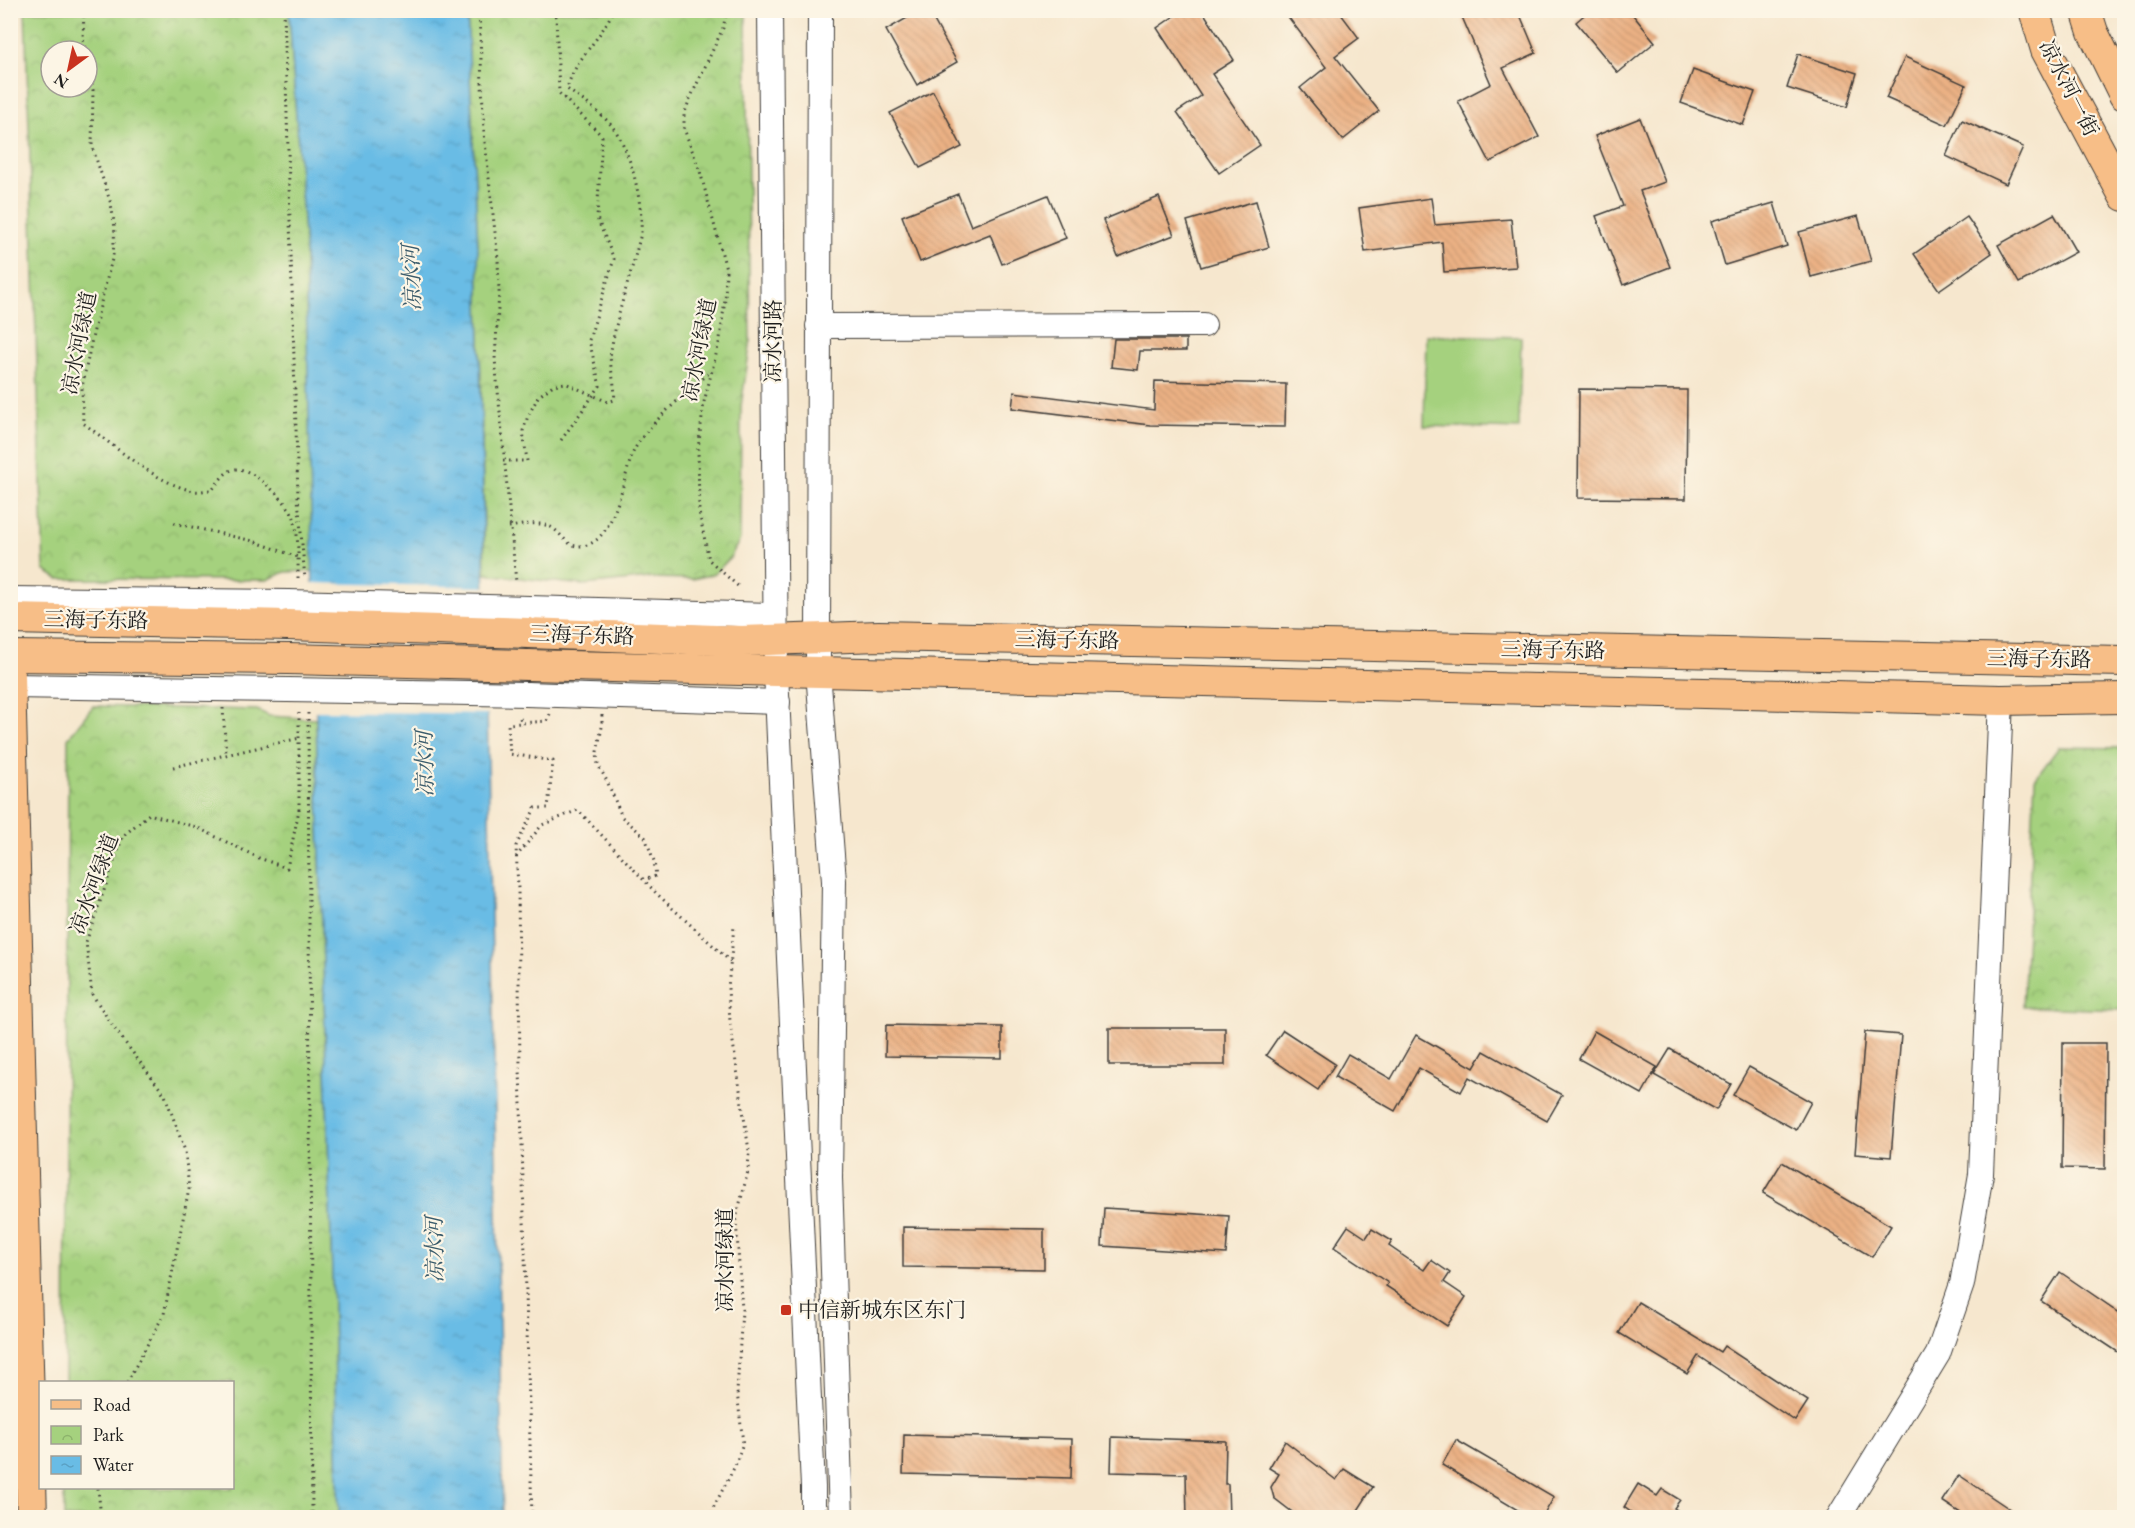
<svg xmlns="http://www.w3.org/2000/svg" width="2135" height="1528" font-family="'EB Garamond','Noto Serif SC',serif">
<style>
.grass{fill:#a5d17e;stroke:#60764d;stroke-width:1.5}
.park{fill:url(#park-crowns);stroke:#60764d;stroke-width:1.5;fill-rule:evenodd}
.water{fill:url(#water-ripples);stroke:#426c80;stroke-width:1.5}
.pier{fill:#f6e7ce}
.building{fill:url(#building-back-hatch)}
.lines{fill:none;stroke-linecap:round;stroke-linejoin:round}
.minor-casing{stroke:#3d3a37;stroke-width:26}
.major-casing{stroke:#3d3a37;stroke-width:32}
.path{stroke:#3d3a37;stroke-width:3;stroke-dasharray:1.5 4.5;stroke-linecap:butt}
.minor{stroke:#fff;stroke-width:24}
.major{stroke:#f7be87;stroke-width:30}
.minor-bridge-casing{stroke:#3d3a37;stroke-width:26;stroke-linecap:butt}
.major-bridge-casing{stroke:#3d3a37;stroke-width:32;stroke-linecap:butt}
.path-bridge{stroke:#3d3a37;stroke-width:3;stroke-dasharray:1.5 4.5;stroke-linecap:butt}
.minor-bridge{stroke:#fff;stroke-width:24}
.major-bridge{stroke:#f7be87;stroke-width:30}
.poi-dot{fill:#c8321e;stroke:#fcf5e5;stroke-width:2}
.labels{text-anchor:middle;stroke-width:4.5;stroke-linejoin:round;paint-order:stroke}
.street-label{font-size:21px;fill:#1c1c1c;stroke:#fcf5e5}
.poi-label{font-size:21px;fill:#1c1c1c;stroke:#fcf5e5;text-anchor:start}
.water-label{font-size:22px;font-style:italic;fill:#3b5c6c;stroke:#fcf5e5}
</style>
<defs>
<pattern id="park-crowns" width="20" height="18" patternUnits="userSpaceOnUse" patternTransform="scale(1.5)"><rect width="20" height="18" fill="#a5d17e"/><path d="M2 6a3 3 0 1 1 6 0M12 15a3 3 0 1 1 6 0" fill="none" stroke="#8db36c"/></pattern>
<pattern id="water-ripples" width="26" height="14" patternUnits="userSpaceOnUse" patternTransform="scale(1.5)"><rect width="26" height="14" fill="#69bce5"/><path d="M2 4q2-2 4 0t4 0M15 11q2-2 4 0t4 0" fill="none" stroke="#5aa1c4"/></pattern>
<pattern id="building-back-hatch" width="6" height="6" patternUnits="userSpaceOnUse" patternTransform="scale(1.5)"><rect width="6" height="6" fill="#ebb184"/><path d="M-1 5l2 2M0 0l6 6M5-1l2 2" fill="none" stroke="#c99871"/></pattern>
</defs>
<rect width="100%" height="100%" fill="#fcf5e5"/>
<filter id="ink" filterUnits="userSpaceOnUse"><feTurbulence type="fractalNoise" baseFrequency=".0167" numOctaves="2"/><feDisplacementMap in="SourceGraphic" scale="12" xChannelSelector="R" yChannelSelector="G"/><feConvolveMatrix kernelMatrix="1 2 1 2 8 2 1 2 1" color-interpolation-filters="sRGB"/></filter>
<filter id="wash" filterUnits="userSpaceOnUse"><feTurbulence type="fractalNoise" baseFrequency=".008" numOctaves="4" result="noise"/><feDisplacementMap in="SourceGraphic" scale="24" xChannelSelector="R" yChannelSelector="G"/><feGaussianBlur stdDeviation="1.35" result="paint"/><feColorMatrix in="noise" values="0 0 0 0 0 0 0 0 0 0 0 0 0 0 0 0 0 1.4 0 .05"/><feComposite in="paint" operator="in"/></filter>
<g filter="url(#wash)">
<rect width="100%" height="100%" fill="#f6e7ce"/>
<!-- grass -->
<polygon class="grass" points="1426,335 1521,337 1519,429 1424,426"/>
<!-- park -->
<g class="park">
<path d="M25,11H289L305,250L314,571L285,572L267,580L58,579L44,570ZM51,51H87V87H51Z"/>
<polygon points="467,11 746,11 750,346 741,406 740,539 730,558 714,574 693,579 650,578 583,585 485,574 478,248"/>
<polygon points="93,706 257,710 269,716 316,719 339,1517 64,1518 64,1488 232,1488 232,1382 65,1382 68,738"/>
<polygon points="2059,747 2124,748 2124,1010 2023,1007 2035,779"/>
</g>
<!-- water -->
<polygon class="water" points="289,11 467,11 478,248 503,1517 339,1517 316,719 305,250"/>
<!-- pier -->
<polygon class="pier" points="311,583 488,587 490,714 313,711"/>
<g id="blocks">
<!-- building -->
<g class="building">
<polygon points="921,10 928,10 957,62 917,85 886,30"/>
<polygon points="1183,10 1202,10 1234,60 1212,74 1260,145 1219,173 1177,112 1201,96 1157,28"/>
<polygon points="1283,10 1338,10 1359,38 1335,56 1379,111 1343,140 1300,88 1326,67"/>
<polygon points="1459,10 1518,10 1536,53 1503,68 1539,137 1490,162 1458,101 1491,84"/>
<polygon points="1590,10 1629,10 1655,42 1618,73 1576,22"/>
<polygon points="1798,54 1857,73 1847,107 1787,88"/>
<polygon points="1905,57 1966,85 1947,125 1886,98"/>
<polygon points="1693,70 1755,92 1743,125 1681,103"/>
<polygon points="933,91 962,147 920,168 890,113"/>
<polygon points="1640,118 1665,182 1640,191 1670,267 1623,285 1596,216 1623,206 1595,136"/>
<polygon points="1962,120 2023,147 2006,184 1946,156"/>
<polygon points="958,194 971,226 1048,195 1066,238 1002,264 990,234 920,262 902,216"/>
<polygon points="1159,197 1174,235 1118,257 1103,220"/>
<polygon points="1431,198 1435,225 1511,219 1516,267 1444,272 1442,242 1365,252 1359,208"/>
<polygon points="1256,201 1269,247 1201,267 1187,221"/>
<polygon points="1774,203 1787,246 1725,265 1712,221"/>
<polygon points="2054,214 2076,252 2019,283 1998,245"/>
<polygon points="1858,216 1871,261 1811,277 1799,232"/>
<polygon points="1967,217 1992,253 1939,290 1914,254"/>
<polygon points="1114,339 1186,339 1186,351 1140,351 1138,370 1111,367"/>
<polygon points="1155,381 1286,384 1285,427 1150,425 1012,408 1014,392 1154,410"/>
<polygon points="1579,389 1687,390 1686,499 1578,498"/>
<polygon points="886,1025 1002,1027 1002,1058 885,1056"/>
<rect x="1109" y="1028" width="116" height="37"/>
<polygon points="1283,1030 1335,1064 1318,1090 1266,1055"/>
<polygon points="1594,1031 1657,1067 1642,1094 1579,1059"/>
<polygon points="1865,1032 1901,1035 1891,1157 1855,1154"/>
<polygon points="1416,1035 1474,1068 1484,1051 1562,1095 1547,1121 1469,1077 1461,1092 1419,1068 1395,1111 1335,1077 1348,1054 1391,1079"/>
<polygon points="2063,1043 2106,1043 2105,1169 2062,1168"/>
<polygon points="1670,1049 1731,1084 1716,1110 1654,1075"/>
<polygon points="1749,1067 1811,1102 1796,1130 1733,1095"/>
<polygon points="1782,1162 1891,1226 1872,1257 1763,1193"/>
<polygon points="1104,1208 1229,1216 1226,1254 1102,1246"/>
<polygon points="1348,1226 1366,1238 1372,1229 1392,1241 1389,1246 1424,1270 1431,1260 1450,1273 1444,1282 1466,1297 1447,1326 1386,1286 1388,1283 1334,1247"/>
<polygon points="903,1227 1044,1229 1044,1269 903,1267"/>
<polygon points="2060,1272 2124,1316 2124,1356 2041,1301"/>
<polygon points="1638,1302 1720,1352 1724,1346 1808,1401 1795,1421 1698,1356 1687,1374 1619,1333"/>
<polygon points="904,1435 1072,1439 1071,1478 903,1474"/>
<polygon points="1112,1437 1226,1441 1225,1484 1228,1484 1229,1518 1187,1518 1186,1474 1111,1472"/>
<polygon points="1456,1440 1554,1497 1542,1518 1531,1518 1442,1465"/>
<polygon points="1285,1441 1336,1480 1344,1469 1373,1487 1353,1518 1300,1518 1274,1498 1271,1487 1279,1474 1269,1468"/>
<polygon points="1959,1475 2023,1518 1968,1518 1942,1501"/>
<polygon points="1638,1484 1657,1496 1662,1489 1680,1500 1674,1508 1689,1518 1639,1518 1624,1507"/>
</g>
</g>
</g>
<g filter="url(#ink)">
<use href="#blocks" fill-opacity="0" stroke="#3d3a37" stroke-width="1.5"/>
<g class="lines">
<!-- minor casing -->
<g class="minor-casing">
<g id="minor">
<polyline points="770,10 776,672 813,1487 813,1518"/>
<polyline points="820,10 818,638 818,671 834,881 830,1178 841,1518"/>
<polyline points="818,326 1204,325"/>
<polyline points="10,599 288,602"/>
<polyline points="529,608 775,615"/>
<polyline points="10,686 288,690"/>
<polyline points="526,694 778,702"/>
<polyline points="1838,1518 1938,1354 1962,1284 1981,1174 2001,700"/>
</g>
</g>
<!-- major casing -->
<g class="major-casing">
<g id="major">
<polyline points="2034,10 2046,50 2124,196"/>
<polyline points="2086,10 2093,32 2124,95"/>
<polyline points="10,619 288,625"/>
<polyline points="528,633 742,641 879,636 2124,661"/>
<polyline points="10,656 288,659"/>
<polyline points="527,665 2001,700 2124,698"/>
<polyline points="10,676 32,1518"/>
</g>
</g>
<!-- path -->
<g class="path">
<polyline points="84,10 83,39 85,51"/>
<polyline points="284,10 298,498 305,579"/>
<polyline points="479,10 484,133 498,259 499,292 495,359 516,582"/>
<polyline points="727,10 723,28 689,101 684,115 684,129 700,171 726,269 725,299 720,339 704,402 698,449 699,512 709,560 739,587"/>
<path d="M87,60L93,90L92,146L111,204L115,228L113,255L93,334L82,387L83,423C115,446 155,483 194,491C200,492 206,490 212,490C219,482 225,470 236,469C252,467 290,503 294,518C299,537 298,559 298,578"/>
<path d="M503,461H527L523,431L528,416L538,397L553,385L565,383L608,402L614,400C617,384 608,369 611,350C618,310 632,272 641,233C643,203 631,148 611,125C599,111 582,100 567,89C574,59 602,39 613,10"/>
<polyline points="174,523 253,541 298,557"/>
<path d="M509,527C524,525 541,520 554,529C563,536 568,547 580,546C614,546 623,479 632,455C643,426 687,394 710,372"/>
<polyline points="223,708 226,755"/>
<polyline points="308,713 312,1518"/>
<polyline points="602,715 602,727 597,752 598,765 607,781 622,817 645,837 654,861 656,876 644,880"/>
<polyline points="520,718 522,724"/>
<polyline points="173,767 300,738"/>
<polyline points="516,857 542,825 578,810 657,894 731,962"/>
<polyline points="127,1382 164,1314 189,1189 185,1151 165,1095 114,1028 92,994 86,942 123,836 149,814 196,827 259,858 287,868 299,810 299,713"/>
<polyline points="98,1488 101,1518"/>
<polyline points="532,1518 520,1068 518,889 516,846 535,808 548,808 553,761 510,754 508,724 547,721 550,714"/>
<polyline points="708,1518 735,1466 743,1443 737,1392 742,1310 736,1219 748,1171 749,1151 730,1022 728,988 734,926"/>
</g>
<!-- minor -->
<use href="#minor" class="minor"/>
<!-- major -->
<use href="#major" class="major"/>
<!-- minor-bridge casing -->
<g class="minor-bridge-casing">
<g id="minor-bridge">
<polyline points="288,602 529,608"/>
<polyline points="288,690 526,694"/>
</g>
</g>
<!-- major-bridge casing -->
<g class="major-bridge-casing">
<g id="major-bridge">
<polyline points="288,625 528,633"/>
<polyline points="288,659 527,665"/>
</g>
</g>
<!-- path-bridge -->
<polyline class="path-bridge" points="558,10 556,16 559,93 602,136 597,218 614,259 589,340 600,386 559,443"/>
<!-- minor-bridge -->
<use href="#minor-bridge" class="minor-bridge"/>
<!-- major-bridge -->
<use href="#major-bridge" class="major-bridge"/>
</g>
</g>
<!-- markers -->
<rect class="poi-dot" x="780" y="1304" width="12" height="12" rx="3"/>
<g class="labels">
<!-- street labels -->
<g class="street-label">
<text transform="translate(2069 88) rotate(63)" y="7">凉水河一街</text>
<text transform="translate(773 341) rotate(-90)" y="7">凉水河路</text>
<text transform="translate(79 343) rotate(-79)" y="7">凉水河绿道</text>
<text transform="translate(699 350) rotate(-79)" y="7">凉水河绿道</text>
<text transform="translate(96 620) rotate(1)" y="7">三海子东路</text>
<text transform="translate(582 635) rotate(2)" y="7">三海子东路</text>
<text transform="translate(1067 640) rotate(1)" y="7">三海子东路</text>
<text transform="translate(1553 650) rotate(1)" y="7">三海子东路</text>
<text transform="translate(2039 659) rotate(1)" y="7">三海子东路</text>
<text transform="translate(94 884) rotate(-70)" y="7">凉水河绿道</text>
<text transform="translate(725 1260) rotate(-90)" y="7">凉水河绿道</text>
</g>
<!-- poi labels -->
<g class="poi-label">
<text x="798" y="1317">中信新城东区东门</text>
</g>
<!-- water labels -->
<g class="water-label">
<text transform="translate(411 278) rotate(-92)" y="8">凉水河</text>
<text transform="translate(424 764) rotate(-91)" y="8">凉水河</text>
<text transform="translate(434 1250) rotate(-91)" y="8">凉水河</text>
</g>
</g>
<!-- margin -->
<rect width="2135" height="1528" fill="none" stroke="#fcf5e5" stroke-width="36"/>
<!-- legend -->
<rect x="39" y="1381" width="195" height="108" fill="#fcf5e5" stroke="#a29e95" stroke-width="1.5"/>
<rect x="51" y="1400" width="30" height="9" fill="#f7be87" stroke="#a29e95" stroke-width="1.5"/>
<text x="93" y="1411" font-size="18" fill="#1c1c1c">Road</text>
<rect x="51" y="1426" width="30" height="18" fill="url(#park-crowns)" stroke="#a29e95" stroke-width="1.5"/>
<text x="93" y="1441" font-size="18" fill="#1c1c1c">Park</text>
<rect x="51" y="1456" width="30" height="18" fill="url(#water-ripples)" stroke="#a29e95" stroke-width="1.5"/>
<text x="93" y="1471" font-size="18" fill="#1c1c1c">Water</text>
<!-- north arrow -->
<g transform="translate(69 69) rotate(213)"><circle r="28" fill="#fcf5e5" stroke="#a29e95" stroke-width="1.5"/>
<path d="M0-4.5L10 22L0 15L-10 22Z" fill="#c8321e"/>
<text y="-9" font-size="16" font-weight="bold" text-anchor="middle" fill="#1c1c1c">N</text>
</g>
</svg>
